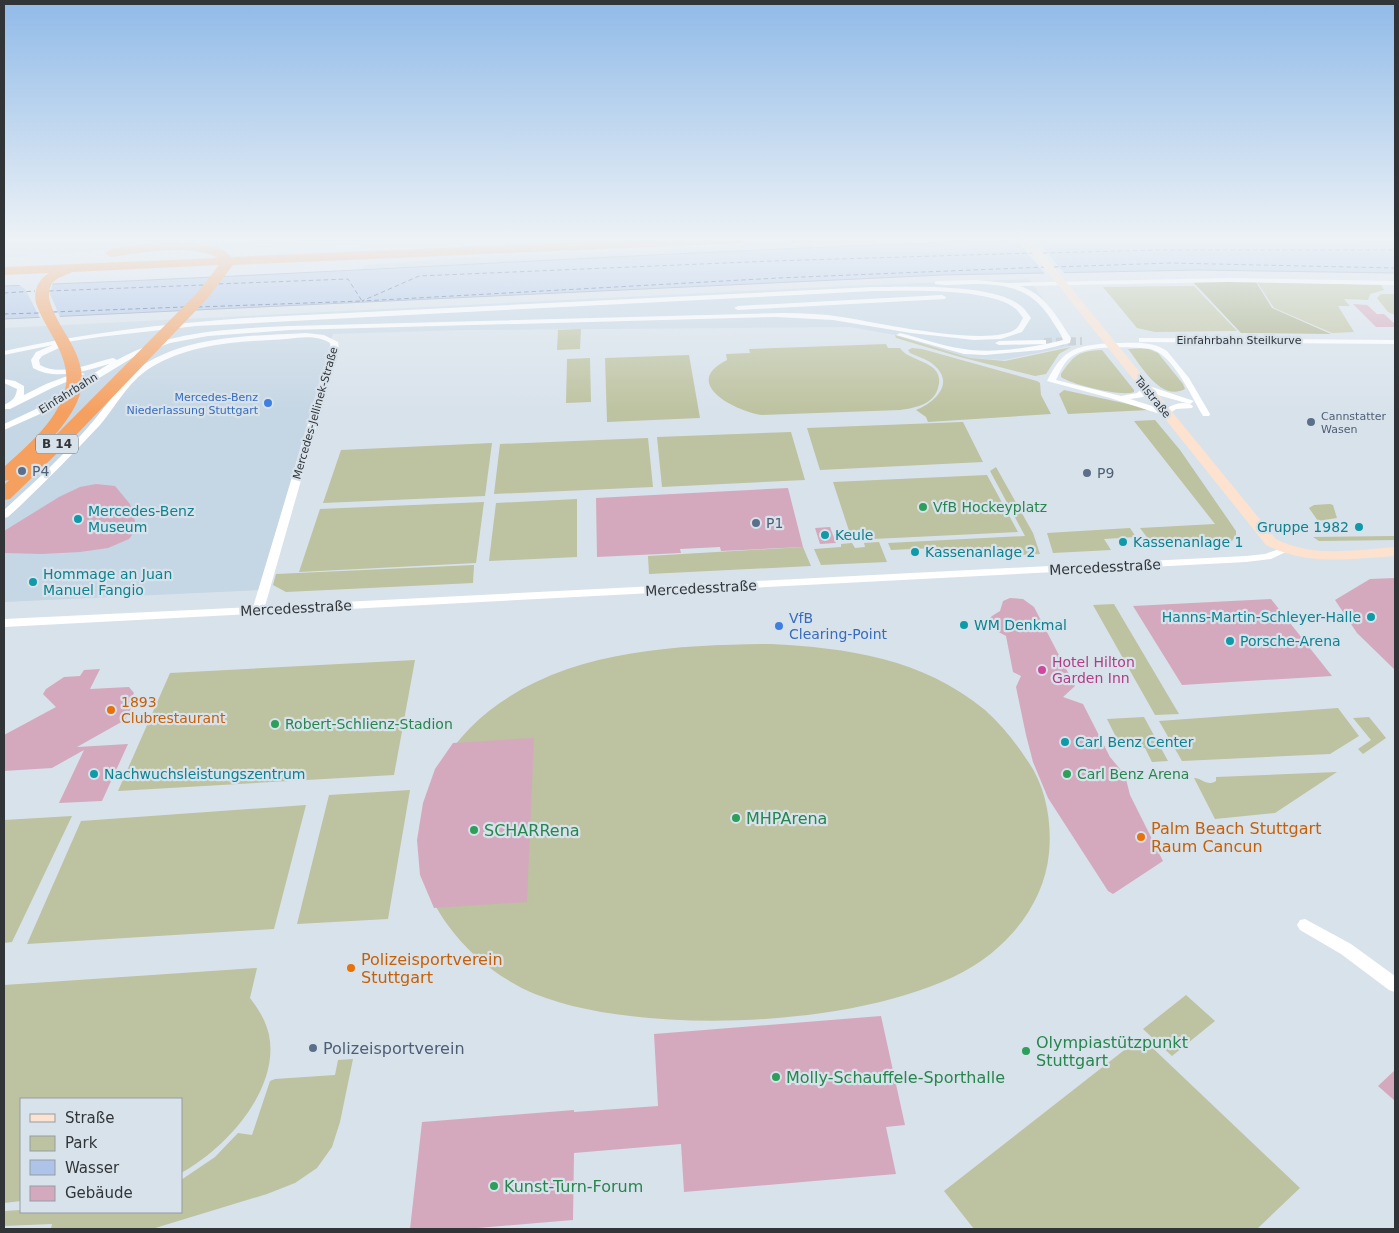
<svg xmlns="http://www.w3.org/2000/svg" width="1399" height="1233" font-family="'DejaVu Sans',sans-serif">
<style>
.built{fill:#c5d6e4}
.green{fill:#bdc2a0}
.forest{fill:#a9b086}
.water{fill:#adc4e8;stroke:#8899b3}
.pier{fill:#d8e2eb}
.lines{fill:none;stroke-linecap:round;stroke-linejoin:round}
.ferry{stroke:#395687;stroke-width:1;stroke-dasharray:4.5 3;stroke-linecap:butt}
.building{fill:#d4a9bd}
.street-tunnel{stroke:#b7bfc7;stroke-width:8;stroke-dasharray:8 4;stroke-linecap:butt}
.street{fill:#fff;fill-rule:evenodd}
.secondary{fill:#fce2cf;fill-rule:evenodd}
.highway{fill:#f6a060;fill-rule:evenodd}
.shop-dot{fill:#3f7fe0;stroke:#d8e2eb;stroke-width:2}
.service-dot{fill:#5c6f8a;stroke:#d8e2eb;stroke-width:2}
.leisure-dot{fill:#2e9e5b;stroke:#d8e2eb;stroke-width:2}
.culture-dot{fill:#0f9aa8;stroke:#d8e2eb;stroke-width:2}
.hotel-dot{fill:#d1479c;stroke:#d8e2eb;stroke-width:2}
.food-dot{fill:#e8710a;stroke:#d8e2eb;stroke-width:2}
.labels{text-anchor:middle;stroke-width:4.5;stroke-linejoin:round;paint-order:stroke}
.far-street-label{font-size:11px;fill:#313538;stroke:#d8e2eb}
.far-shop-label{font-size:11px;fill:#366cbe;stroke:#d8e2eb;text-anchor:end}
.far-service-label{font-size:11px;fill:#4e5e75;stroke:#d8e2eb;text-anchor:start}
.shield{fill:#d8e2eb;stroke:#63696e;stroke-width:1}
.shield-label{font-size:12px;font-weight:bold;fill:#313538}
.service-label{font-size:14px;fill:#4e5e75;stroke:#d8e2eb;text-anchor:start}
.leisure-label{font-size:14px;fill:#27864d;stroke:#d8e2eb;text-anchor:start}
.culture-label{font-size:14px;fill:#0d838f;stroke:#d8e2eb;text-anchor:start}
.street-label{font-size:14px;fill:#313538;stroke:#d8e2eb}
.shop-label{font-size:14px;fill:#366cbe;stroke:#d8e2eb;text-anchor:start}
.hotel-label{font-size:14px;fill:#b23c85;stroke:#d8e2eb;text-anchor:start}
.food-label{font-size:14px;fill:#c56008;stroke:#d8e2eb;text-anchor:start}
.near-leisure-label{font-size:16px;fill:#27864d;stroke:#d8e2eb;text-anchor:start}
.near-food-label{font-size:16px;fill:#c56008;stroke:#d8e2eb;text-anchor:start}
.near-service-label{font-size:16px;fill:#4e5e75;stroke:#d8e2eb;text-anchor:start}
</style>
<rect width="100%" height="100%" fill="#d8e2eb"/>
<!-- built -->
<g class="built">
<polygon points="4,239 490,239 223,249 199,243 4,258"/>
<polygon points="505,239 511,239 512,256 785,244 809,244 815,247 362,269 365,265 505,255"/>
<polygon points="1029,279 1076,345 1004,360 970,358 895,335 850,327 463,330 333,334 259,590 4,602 4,328 845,286"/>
</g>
<!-- green -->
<g class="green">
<polygon points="1257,282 1381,285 1384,290 1370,294 1368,300 1344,299 1350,306 1338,306 1354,332 1332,333 1274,308"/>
<polygon points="1194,286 1237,331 1155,332 1137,328 1103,287"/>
<polygon points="1381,294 1395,294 1395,315 1388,312 1377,298"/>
<polygon points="581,329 580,349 557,350 558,330"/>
<polygon points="895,335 970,358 1005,361 1071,347 1059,354 1046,374 1035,376 960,357 896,338"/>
<path d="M886,344L888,348H900C909,363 949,360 937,391C931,405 914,408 900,410L762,415C735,411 680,383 727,360L726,354L750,353L749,349Z"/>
<path d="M912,348L922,349L1037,381L1040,383L1041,395L1051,414L928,422L926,417L916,410C932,404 954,386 937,368C930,360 919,357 910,353L908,350Z"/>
<path d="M1146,348L1158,353L1183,384L1185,389C1160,402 1141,365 1128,349Z"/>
<path d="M1102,350L1134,390V392C1122,397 1072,385 1061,377V374C1074,355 1078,351 1102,350Z"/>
<polygon points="689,355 700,418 607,422 605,358"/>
<polygon points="590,358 591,402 566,403 567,359"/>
<polygon points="1064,390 1137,406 1148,410 1068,414 1059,394"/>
<polygon points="1155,420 1180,450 1236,531 1236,535 1232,541 1222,545 1155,548 1140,528 1215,524 1134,421"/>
<polygon points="963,422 983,462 820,470 807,428"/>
<polygon points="791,432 805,480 662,487 657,437"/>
<polygon points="648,438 653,487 494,494 500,444"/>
<polygon points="492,443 485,496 323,503 341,450"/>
<polygon points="996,467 1033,533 1040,554 940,559 935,548 891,550 888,543 1025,536 990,471"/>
<polygon points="987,475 1018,532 852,540 833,482"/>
<polygon points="577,499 577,557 489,561 496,503"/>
<polygon points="484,502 476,563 299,572 320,509"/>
<polygon points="1330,504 1333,505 1337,518 1318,521 1309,508 1314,505"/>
<polygon points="1130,528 1136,537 1104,539 1111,550 1053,553 1047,533"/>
<polygon points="1394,536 1395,540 1319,541 1313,537"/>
<polygon points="879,542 887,562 821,565 814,549 841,547 841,544 852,543 855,548 865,547 864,543"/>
<polygon points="803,547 811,566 649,574 648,556"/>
<polygon points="474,565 473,583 286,592 273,585 276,574"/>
<polygon points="1114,604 1179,714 1155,715 1093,605"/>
<path d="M770,644C847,648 922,658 985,710C1001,724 1015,742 1027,760C1046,786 1052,822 1049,853C1045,897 1017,936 981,961C884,1028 643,1038 535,994C500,979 469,955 447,924C438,911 424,888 423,872C423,859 427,844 429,831C432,813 432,783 440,767C447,753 459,740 470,728C547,651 667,645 770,644Z"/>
<polygon points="415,660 394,775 118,791 170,673"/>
<polygon points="1338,708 1359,736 1330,754 1182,761 1159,721"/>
<polygon points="1144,717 1168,761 1152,762 1145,748 1122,749 1107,719"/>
<polygon points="1369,717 1386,738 1363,754 1358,749 1371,740 1353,718"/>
<path d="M1337,772L1275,813L1215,819L1194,778C1202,778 1207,787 1216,781V777Z"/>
<polygon points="410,790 388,919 297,924 329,795"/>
<polygon points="306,805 274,929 27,944 81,821"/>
<polygon points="72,816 12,942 4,943 4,820"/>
<path d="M257,968L250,998C259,1010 266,1021 269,1035C280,1090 225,1149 181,1173V1099H21V1201L4,1203V985Z"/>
<polygon points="1186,995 1215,1021 1172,1056 1143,1029"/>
<polygon points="1141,1037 1300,1188 1257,1229 974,1229 944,1191"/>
<polygon points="353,1059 340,1122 332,1147 317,1168 295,1183 267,1194 152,1229 51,1229 52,1224 4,1226 4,1211 21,1210 21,1212 181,1212 181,1180 215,1157 238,1133 252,1135 270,1081 275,1079 335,1075 338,1060"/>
</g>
<!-- forest -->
<polygon class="forest" points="1193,282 1256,282 1272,308 1331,334 1241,333"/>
<!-- water -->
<path class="water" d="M1048,239H1316L1395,242V273L1199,270L942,275L4,319V286C352,273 700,249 1048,239Z"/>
<!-- pier -->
<g class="pier">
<polygon points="1016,239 1036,239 1065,274 1045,274"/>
<polygon points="53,282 50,294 61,319 41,320 25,289 16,283"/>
</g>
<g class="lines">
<!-- ferry -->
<g class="ferry">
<polyline points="1034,253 772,261 419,276 362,301 778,278 1045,267"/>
<polyline points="1043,253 1160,250 1395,250"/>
<polyline points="1054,267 1170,263 1395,268"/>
<polyline points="49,291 203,285"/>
<polyline points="4,293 35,291"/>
<polyline points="198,307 362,301 348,279 217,284"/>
<polyline points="53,312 184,307"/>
<polyline points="4,314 39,313"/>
</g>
</g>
<!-- building -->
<g class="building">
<polygon points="1353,304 1367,305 1377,314 1384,314 1395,324 1395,327 1376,327"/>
<polygon points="96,484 115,486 130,504 137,528 129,539 108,548 80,552 42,554 4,553 4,531 59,497 80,487"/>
<polygon points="788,488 803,547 721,551 720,547 680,549 681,553 597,557 596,498"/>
<polygon points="830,527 836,543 820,544 815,528"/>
<polygon points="1395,578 1395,670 1357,633 1335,600 1370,579"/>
<polygon points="1010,598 1023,599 1034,607 1075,686 1063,697 1083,704 1110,757 1125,775 1130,795 1163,861 1113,894 1108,891 1048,798 1033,762 1026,735 1016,687 1021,676 1013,672 1006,636 984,624 992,616 1000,611 1003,601"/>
<polygon points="1271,599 1332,676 1182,685 1133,606"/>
<polygon points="100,669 90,689 129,687 134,693 129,703 132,706 125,720 77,747 128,744 102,801 59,803 84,750 52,768 4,771 4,735 56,707 43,694 46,689 64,677 80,676 84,670"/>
<polygon points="534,738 527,902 434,908 420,875 417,840 423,803 435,769 453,743"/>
<polygon points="881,1016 905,1125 886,1127 896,1174 684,1192 681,1144 574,1153 573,1220 466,1229 410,1229 422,1122 574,1110 574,1112 658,1106 654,1034"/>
<polygon points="1395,1070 1395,1101 1378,1086"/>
</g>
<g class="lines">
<!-- street-tunnel -->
<polyline class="street-tunnel" points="1044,342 1082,341"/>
<!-- street -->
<g class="street">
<path d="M1228,278L1395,281V285L1228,282L1020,286C1046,295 1056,316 1071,338L1070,343L1041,350L985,355L964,354L896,335L900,333C921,338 942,346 964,349C992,354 1036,347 1063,340C1061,333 1055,326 1051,319C1032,289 1008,284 974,284C961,284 947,286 935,284V282L937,281L975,280L1007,283Z"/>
<path d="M873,287C908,287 994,283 1021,306C1025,309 1028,314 1031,318L1022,332L1001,339L974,340L911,333L833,320L776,317L290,330L208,336L170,343L132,358L40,414L4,430V424L34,410L109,364C85,371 56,381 33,368L31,360L36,352L53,345L4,355V351C84,333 163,324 245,318ZM873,291C907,291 990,287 1016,309C1018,311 1021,315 1023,318C1021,321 1019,326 1017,328C994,349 874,322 842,317C823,314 804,313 784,313L290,326C230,329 170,330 117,360L113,358C91,363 61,377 40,365L39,360L42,356L61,347L60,343L99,337L196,326Z"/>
<polygon points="942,295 946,297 945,299 738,310 734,308 738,306"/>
<path d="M306,333L324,335L338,342L339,348L265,606L1246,556L1265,554L1285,547L1290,550L1271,559L1246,562L4,627V619L253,607L331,348L330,343C313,332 290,340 271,340C229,342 186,346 150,368C128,382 116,406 100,425C74,453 47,480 20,506L8,517L4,518V510C36,481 68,451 95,419C111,400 123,378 143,365C191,335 252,336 306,333Z"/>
<polygon points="1139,338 1395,340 1395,344 1142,342 1139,342"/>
<polygon points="1043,340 1046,340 1046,344 999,345 995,343 999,341"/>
<path d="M1112,343C1130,343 1152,340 1167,351L1189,378L1210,414L1209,416H1203C1191,396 1174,356 1151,349C1131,347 1087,344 1071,357C1064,362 1060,372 1056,380L1121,396L1137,393L1146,385L1194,401L1190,404L1147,392L1143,397L1130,399L1165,410C1172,404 1185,400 1193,406L1192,408L1176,409L1166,416L1110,398L1047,381C1064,347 1076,346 1112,343Z"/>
<path d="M78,372L85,374L52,388L10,409H4V405C12,401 16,398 17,389L4,383V379L15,381L24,386V395L46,384Z"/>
<polygon points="1305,919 1351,944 1395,976 1395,992 1389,990 1341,954 1300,930 1297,925 1300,920"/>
</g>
<!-- secondary -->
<path class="secondary" d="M1021,239H1031L1276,539C1313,558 1355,550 1395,547V556C1351,559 1306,566 1266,545Z"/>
<!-- highway -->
<g class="highway">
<path d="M651,239H747L741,243L233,265L207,299L79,432L10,499L4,500V485L9,480L4,481V467C27,446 61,418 66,385C70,354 45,330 36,303C33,290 39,279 49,273L4,275V267L218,258C192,243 141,253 111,257L105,253L111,249C137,246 215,233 231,257ZM219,265L197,293L48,443C62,427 80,406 82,384C84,350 58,330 50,302C48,296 49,288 52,283C57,278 66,275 72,272Z"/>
<polygon points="785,239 880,239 874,243 791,243"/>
</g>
</g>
<!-- sky -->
<linearGradient id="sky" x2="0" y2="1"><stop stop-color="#90bae8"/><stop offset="0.58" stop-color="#edf2f6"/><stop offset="1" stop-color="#edf2f6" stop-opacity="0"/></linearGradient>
<rect width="1399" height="412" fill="url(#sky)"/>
<!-- markers -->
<g class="shop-dot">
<circle cx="268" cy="403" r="5"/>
<circle cx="779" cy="626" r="5"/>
</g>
<g class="service-dot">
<circle cx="1311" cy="422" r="5"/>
<circle cx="22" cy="471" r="5"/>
<circle cx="1087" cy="473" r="5"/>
<circle cx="756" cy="523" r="5"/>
<circle cx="313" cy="1048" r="5"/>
</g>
<g class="leisure-dot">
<circle cx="923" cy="507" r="5"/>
<circle cx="275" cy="724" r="5"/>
<circle cx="1067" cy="774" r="5"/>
<circle cx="736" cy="818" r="5"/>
<circle cx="474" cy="830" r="5"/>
<circle cx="1026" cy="1051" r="5"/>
<circle cx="776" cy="1077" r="5"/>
<circle cx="494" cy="1186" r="5"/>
</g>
<g class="culture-dot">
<circle cx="78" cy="519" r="5"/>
<circle cx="1359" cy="527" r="5"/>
<circle cx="825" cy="535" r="5"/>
<circle cx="1123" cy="542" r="5"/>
<circle cx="915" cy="552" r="5"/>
<circle cx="33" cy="582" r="5"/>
<circle cx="1371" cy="617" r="5"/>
<circle cx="964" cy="625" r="5"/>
<circle cx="1230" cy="641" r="5"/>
<circle cx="1065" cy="742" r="5"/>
<circle cx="94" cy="774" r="5"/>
</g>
<circle class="hotel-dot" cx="1042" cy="670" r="5"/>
<g class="food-dot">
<circle cx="111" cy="710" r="5"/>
<circle cx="1141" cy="837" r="5"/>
<circle cx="351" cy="968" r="5"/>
</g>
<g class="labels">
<!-- far-street labels -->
<g class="far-street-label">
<text x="1239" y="344">Einfahrbahn Steilkurve</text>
<text transform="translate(68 393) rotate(-32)" y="4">Einfahrbahn</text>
<text transform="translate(1153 397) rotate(51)" y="4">Talstraße</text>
<text transform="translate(315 413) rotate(-74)" y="4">Mercedes-Jellinek-Straße</text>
</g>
<!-- far-shop labels -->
<g class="far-shop-label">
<text x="258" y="401">Mercedes-Benz<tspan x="258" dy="13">Niederlassung Stuttgart</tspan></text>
</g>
<!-- far-service labels -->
<g class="far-service-label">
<text x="1321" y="420">Cannstatter<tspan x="1321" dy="13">Wasen</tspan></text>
</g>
<!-- shield labels -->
<rect class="shield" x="36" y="434.5" width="42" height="19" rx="4"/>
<g class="shield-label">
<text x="57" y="448">B 14</text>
</g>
<!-- service labels -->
<g class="service-label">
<text x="32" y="476">P4</text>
<text x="1097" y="478">P9</text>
<text x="766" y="528">P1</text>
</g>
<!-- leisure labels -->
<g class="leisure-label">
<text x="933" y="512">VfB Hockeyplatz</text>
<text x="285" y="729">Robert-Schlienz-Stadion</text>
<text x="1077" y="779">Carl Benz Arena</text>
</g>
<!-- culture labels -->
<g class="culture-label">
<text x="88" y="516">Mercedes-Benz<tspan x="88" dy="16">Museum</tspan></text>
<text x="1349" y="532" text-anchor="end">Gruppe 1982</text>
<text x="835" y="540">Keule</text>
<text x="1133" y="547">Kassenanlage 1</text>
<text x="925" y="557">Kassenanlage 2</text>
<text x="43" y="579">Hommage an Juan<tspan x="43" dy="16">Manuel Fangio</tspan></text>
<text x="1361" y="622" text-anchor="end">Hanns-Martin-Schleyer-Halle</text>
<text x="974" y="630">WM Denkmal</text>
<text x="1240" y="646">Porsche-Arena</text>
<text x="1075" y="747">Carl Benz Center</text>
<text x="104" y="779">Nachwuchsleistungszentrum</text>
</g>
<!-- street labels -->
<g class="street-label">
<text transform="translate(1105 567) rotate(-3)" y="5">Mercedesstraße</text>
<text transform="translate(701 588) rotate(-3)" y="5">Mercedesstraße</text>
<text transform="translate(296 608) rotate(-3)" y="5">Mercedesstraße</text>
</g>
<!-- shop labels -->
<g class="shop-label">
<text x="789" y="623">VfB<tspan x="789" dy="16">Clearing-Point</tspan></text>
</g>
<!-- hotel labels -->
<g class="hotel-label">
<text x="1052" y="667">Hotel Hilton<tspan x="1052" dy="16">Garden Inn</tspan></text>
</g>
<!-- food labels -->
<g class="food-label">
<text x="121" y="707">1893<tspan x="121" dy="16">Clubrestaurant</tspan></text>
</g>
<!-- near-leisure labels -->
<g class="near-leisure-label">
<text x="746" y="824">MHPArena</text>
<text x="484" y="836">SCHARRena</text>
<text x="1036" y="1048">Olympiastützpunkt<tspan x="1036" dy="18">Stuttgart</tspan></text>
<text x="786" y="1083">Molly-Schauffele-Sporthalle</text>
<text x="504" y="1192">Kunst-Turn-Forum</text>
</g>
<!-- near-food labels -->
<g class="near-food-label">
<text x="1151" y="834">Palm Beach Stuttgart<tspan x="1151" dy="18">Raum Cancun</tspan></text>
<text x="361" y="965">Polizeisportverein<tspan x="361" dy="18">Stuttgart</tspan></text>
</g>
<!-- near-service labels -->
<g class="near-service-label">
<text x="323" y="1054">Polizeisportverein</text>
</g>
</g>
<!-- border -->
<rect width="1399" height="1233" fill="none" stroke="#313538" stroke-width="10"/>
<!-- legend -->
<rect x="20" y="1098" width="162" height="115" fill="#d8e2eb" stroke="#959da3"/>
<rect x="30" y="1114" width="25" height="8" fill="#fce2cf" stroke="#959da3"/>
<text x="65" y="1123" font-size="15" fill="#313538">Straße</text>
<rect x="30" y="1136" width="25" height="15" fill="#bdc2a0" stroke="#959da3"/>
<text x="65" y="1148" font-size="15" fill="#313538">Park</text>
<rect x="30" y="1160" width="25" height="15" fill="#adc4e8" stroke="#959da3"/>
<text x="65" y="1173" font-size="15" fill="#313538">Wasser</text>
<rect x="30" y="1186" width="25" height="15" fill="#d4a9bd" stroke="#959da3"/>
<text x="65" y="1198" font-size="15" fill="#313538">Gebäude</text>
</svg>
